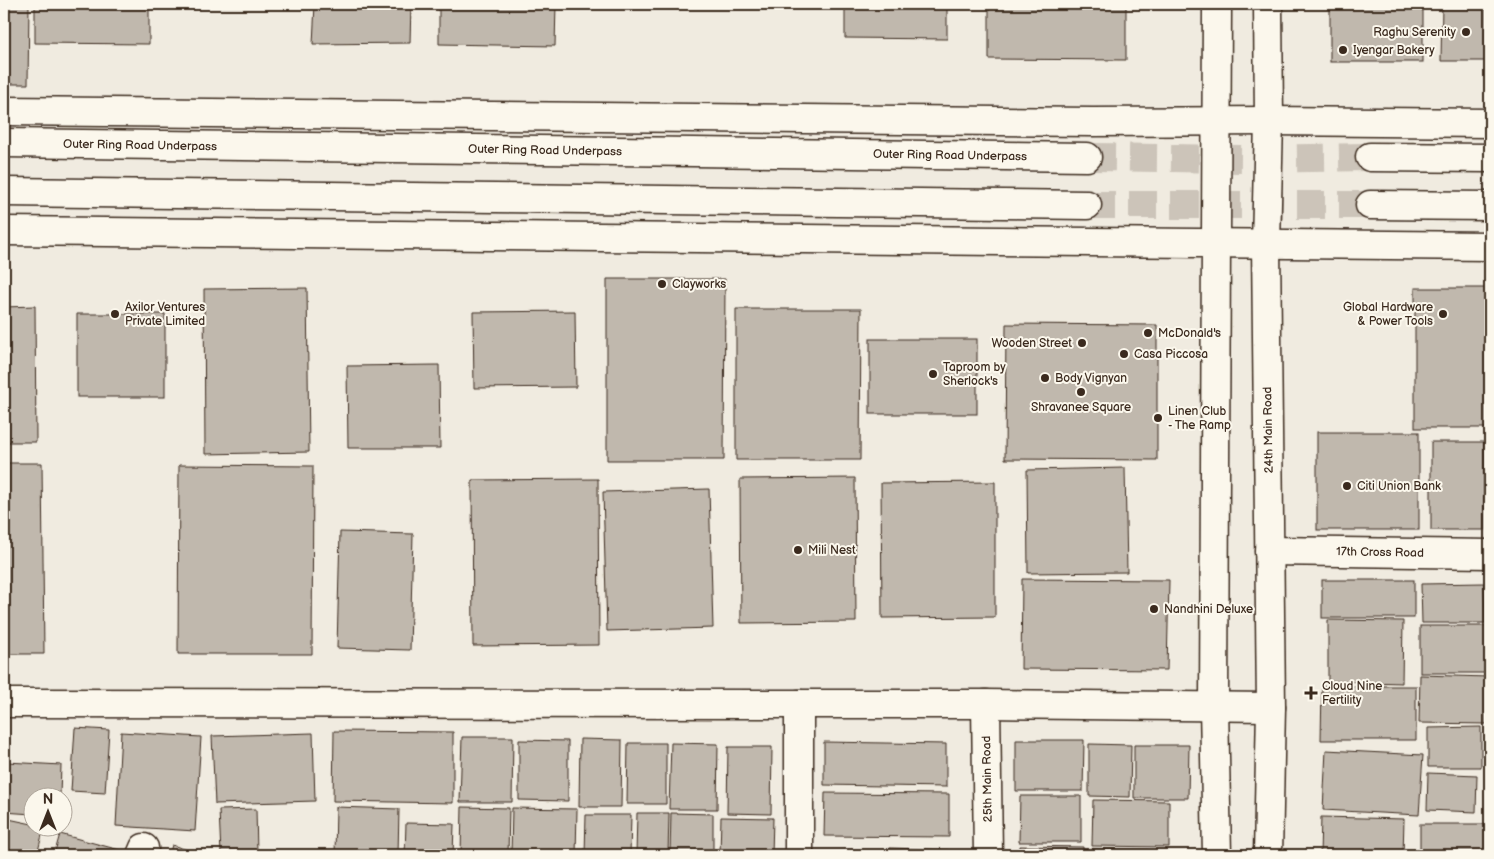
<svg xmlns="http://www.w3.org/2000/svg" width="1494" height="859" font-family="'Balsamiq Sans',sans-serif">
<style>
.building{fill:#c0b8ad;stroke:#3b2a1e}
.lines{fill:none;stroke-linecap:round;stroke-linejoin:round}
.highway-tunnel{stroke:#ccc4b9;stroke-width:28;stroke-dasharray:28 14;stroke-linecap:butt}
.street-casing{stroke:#3b2a1e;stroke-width:31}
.secondary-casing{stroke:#3b2a1e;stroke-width:31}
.highway-casing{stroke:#3b2a1e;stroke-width:31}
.street{stroke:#fbf7ec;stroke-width:28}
.secondary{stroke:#fbf7ec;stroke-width:28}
.highway{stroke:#fbf7ec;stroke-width:28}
.poi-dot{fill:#3b2a1e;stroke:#fbf7ec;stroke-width:2}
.labels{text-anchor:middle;stroke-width:4;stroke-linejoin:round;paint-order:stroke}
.poi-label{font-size:12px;fill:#3b2a1e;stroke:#fbf7ec;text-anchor:start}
.street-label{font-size:12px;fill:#3b2a1e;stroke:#fbf7ec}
</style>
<rect width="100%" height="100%" fill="#f0ebe0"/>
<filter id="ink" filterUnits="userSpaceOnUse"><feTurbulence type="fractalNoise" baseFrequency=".02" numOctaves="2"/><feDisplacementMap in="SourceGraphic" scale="10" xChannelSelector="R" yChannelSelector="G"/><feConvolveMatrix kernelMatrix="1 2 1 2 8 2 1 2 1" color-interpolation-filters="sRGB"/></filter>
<g filter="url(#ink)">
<!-- building -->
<g class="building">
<polygon points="4,4 29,4 28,84 4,84"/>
<polygon points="35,4 149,4 149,44 35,43"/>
<polygon points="315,4 411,4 410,43 313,44"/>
<polygon points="439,4 556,4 555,46 439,44"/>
<polygon points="731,4 821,4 821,6"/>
<polygon points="845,4 947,4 947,39 845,38"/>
<polygon points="989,4 1126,4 1126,60 989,59"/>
<rect x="1330" y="4" width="93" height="58"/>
<polygon points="1442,4 1490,4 1490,61 1441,61"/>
<polygon points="607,279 725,279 724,460 607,460"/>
<polygon points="307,288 309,452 205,454 204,289"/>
<rect x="1415" y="288" width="75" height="140"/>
<polygon points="35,306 36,442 4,442 4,307"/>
<polygon points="736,309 861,309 860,460 736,460"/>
<polygon points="575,311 576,387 474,388 473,312"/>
<rect x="77" y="314" width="88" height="83"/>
<polygon points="1006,324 1157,325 1157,460 1005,459"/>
<rect x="870" y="339" width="107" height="75"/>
<polygon points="439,365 440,448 348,448 347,366"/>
<rect x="1317" y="432" width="102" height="98"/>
<rect x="1431" y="442" width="53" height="88"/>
<polygon points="4,463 42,463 44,654 4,654"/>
<polygon points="179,465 313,466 312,654 178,654"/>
<polygon points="1125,468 1127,572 1028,573 1027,470"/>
<polygon points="855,478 856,622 741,623 740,479"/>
<polygon points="598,479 599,645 473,646 472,480"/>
<polygon points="995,482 995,617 882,618 881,483"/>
<polygon points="709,489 713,628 607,631 603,492"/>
<polygon points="340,532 413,534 410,650 337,648"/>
<polygon points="1022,579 1169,580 1167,670 1021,669"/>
<rect x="1322" y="580" width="92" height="38"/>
<polygon points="1484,583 1485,623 1422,623 1421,584"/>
<polygon points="1328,620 1403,621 1402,683 1328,681"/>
<rect x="1420" y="626" width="68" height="47"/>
<polygon points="1420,675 1488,677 1487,724 1419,723"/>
<polygon points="1322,686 1416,686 1416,740 1321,740"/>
<polygon points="1481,727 1481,767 1428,767 1428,728"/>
<polygon points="75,728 109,730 105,793 71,791"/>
<polygon points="334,731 453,732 453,803 333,801"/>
<polygon points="121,732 201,737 195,831 116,826"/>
<polygon points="313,733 315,801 215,804 212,736"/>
<polygon points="462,737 513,737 512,802 460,802"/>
<polygon points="580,739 622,740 621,807 579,807"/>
<polygon points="519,740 568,741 568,801 519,800"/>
<polygon points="1016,740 1084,740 1083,791 1016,791"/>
<polygon points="824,742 946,744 946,787 824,785"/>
<polygon points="628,743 666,743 666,804 627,804"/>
<polygon points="671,743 718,744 717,809 669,809"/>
<polygon points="1089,744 1131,745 1130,797 1089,796"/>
<polygon points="1134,745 1189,745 1188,798 1134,798"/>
<polygon points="728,747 772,747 771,814 727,813"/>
<polygon points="1326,750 1423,755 1419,815 1323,810"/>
<polygon points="7,762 61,765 60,796 32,796 32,814 4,812"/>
<polygon points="1428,773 1477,775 1476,812 1427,810"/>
<polygon points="825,793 949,794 949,837 824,836"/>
<polygon points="1020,796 1081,796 1081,842 1019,842"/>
<polygon points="1093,800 1169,801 1169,847 1092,846"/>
<polygon points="336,807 399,809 398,855 335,855"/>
<polygon points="462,807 509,808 508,855 461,855"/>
<polygon points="512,808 577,809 576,855 511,855"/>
<polygon points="256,809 257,853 221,854 219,810"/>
<polygon points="637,813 669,813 668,855 636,855"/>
<polygon points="671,813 713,814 713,855 670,855"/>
<polygon points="586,815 631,815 630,855 585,855"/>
<polygon points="721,817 773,818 772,855 720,855"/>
<polygon points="1321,817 1404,819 1403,855 1320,855"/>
<polygon points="4,818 32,824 32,826 44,827 37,855 4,855"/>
<polygon points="406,823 454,824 453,855 405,855"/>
<rect x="1420" y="824" width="70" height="31"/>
<polygon points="60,834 127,852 126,855 54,855"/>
<polygon points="172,845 203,855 169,855"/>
<polygon points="1020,846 1083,847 1083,855 1020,855"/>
<polygon points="890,848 948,850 948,855 890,855"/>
<polygon points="1089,849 1148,850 1148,855 1088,855"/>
</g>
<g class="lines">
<!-- highway-tunnel -->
<g class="highway-tunnel">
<polyline points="1087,157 1242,159 1370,157"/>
<polyline points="1087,205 1370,205"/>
</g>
<!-- street casing -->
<g class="street-casing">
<g id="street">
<polyline points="1269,551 1490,554"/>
<polyline points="4,703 799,704"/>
<polyline points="986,704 988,855"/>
<polyline points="141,855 144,848"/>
</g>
</g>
<!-- secondary casing -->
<g class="secondary-casing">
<g id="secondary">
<polyline points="1268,4 1269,121 1266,244 1271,707 1268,855"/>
<polyline points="799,855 799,704 986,704 1271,707"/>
<polyline points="1217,855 1214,706 1217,4"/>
</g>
</g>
<!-- highway casing -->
<g class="highway-casing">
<g id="highway">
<polyline points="4,111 1093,122 1269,121 1490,123"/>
<polyline points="4,143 1087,157"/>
<polyline points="1370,157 1490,158"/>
<polyline points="4,192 1087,205"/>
<polyline points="1370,205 1490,206"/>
<polyline points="4,231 1490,246"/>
</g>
</g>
<!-- street -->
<use href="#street" class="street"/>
<!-- secondary -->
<use href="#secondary" class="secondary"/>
<!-- highway -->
<use href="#highway" class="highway"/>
</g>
</g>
<!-- markers -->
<g class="poi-dot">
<circle cx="1466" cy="32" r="5"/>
<circle cx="1343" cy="50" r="5"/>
<circle cx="662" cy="284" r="5"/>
<circle cx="115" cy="314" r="5"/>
<circle cx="1443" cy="314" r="5"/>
<circle cx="1148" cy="333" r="5"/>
<circle cx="1082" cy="343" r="5"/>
<circle cx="1124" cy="354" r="5"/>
<circle cx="933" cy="374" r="5"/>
<circle cx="1045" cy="378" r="5"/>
<circle cx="1081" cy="392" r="5"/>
<circle cx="1158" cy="418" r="5"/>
<circle cx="1347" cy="486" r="5"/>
<circle cx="798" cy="550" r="5"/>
<circle cx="1154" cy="609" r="5"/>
<path d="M1308.5 685.5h5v5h5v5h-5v5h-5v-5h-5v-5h5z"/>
</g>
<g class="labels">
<!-- poi labels -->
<g class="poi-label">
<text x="1456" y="36" text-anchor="end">Raghu Serenity</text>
<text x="1353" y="54">Iyengar Bakery</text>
<text x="672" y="288">Clayworks</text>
<text x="125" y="311">Axilor Ventures<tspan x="125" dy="14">Private Limited</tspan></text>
<text x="1433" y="311" text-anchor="end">Global Hardware<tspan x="1433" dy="14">&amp; Power Tools</tspan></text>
<text x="1158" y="337">McDonald's</text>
<text x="1072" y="347" text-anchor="end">Wooden Street</text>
<text x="1134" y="358">Casa Piccosa</text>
<text x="943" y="371">Taproom by<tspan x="943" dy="14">Sherlock's</tspan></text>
<text x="1055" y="382">Body Vignyan</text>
<text x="1081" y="411" text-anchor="middle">Shravanee Square</text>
<text x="1168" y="415">Linen Club<tspan x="1168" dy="14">- The Ramp</tspan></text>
<text x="1357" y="490">Citi Union Bank</text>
<text x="808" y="554">Mili Nest</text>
<text x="1164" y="613">Nandhini Deluxe</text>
<text x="1322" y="690">Cloud Nine<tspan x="1322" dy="14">Fertility</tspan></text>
</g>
<!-- street labels -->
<g class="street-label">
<text transform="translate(140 145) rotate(1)" y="4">Outer Ring Road Underpass</text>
<text transform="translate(545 150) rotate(1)" y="4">Outer Ring Road Underpass</text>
<text transform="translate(950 155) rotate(1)" y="4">Outer Ring Road Underpass</text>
<text transform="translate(1268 430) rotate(-91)" y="4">24th Main Road</text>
<text transform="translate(1380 552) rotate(1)" y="4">17th Cross Road</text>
<text transform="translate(987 779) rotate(-91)" y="4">25th Main Road</text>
</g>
</g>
<!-- margin -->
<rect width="1494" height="859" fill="none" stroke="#fbf7ec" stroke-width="20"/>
<rect x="10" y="10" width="1474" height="839" fill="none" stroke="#3b2a1e" stroke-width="2" filter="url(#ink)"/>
<!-- north arrow -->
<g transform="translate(48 812)"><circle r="24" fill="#fbf7ec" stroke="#aea59a"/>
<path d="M0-4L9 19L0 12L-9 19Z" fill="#3b2a1e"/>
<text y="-8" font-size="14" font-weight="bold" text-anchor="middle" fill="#3b2a1e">N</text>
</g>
</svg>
